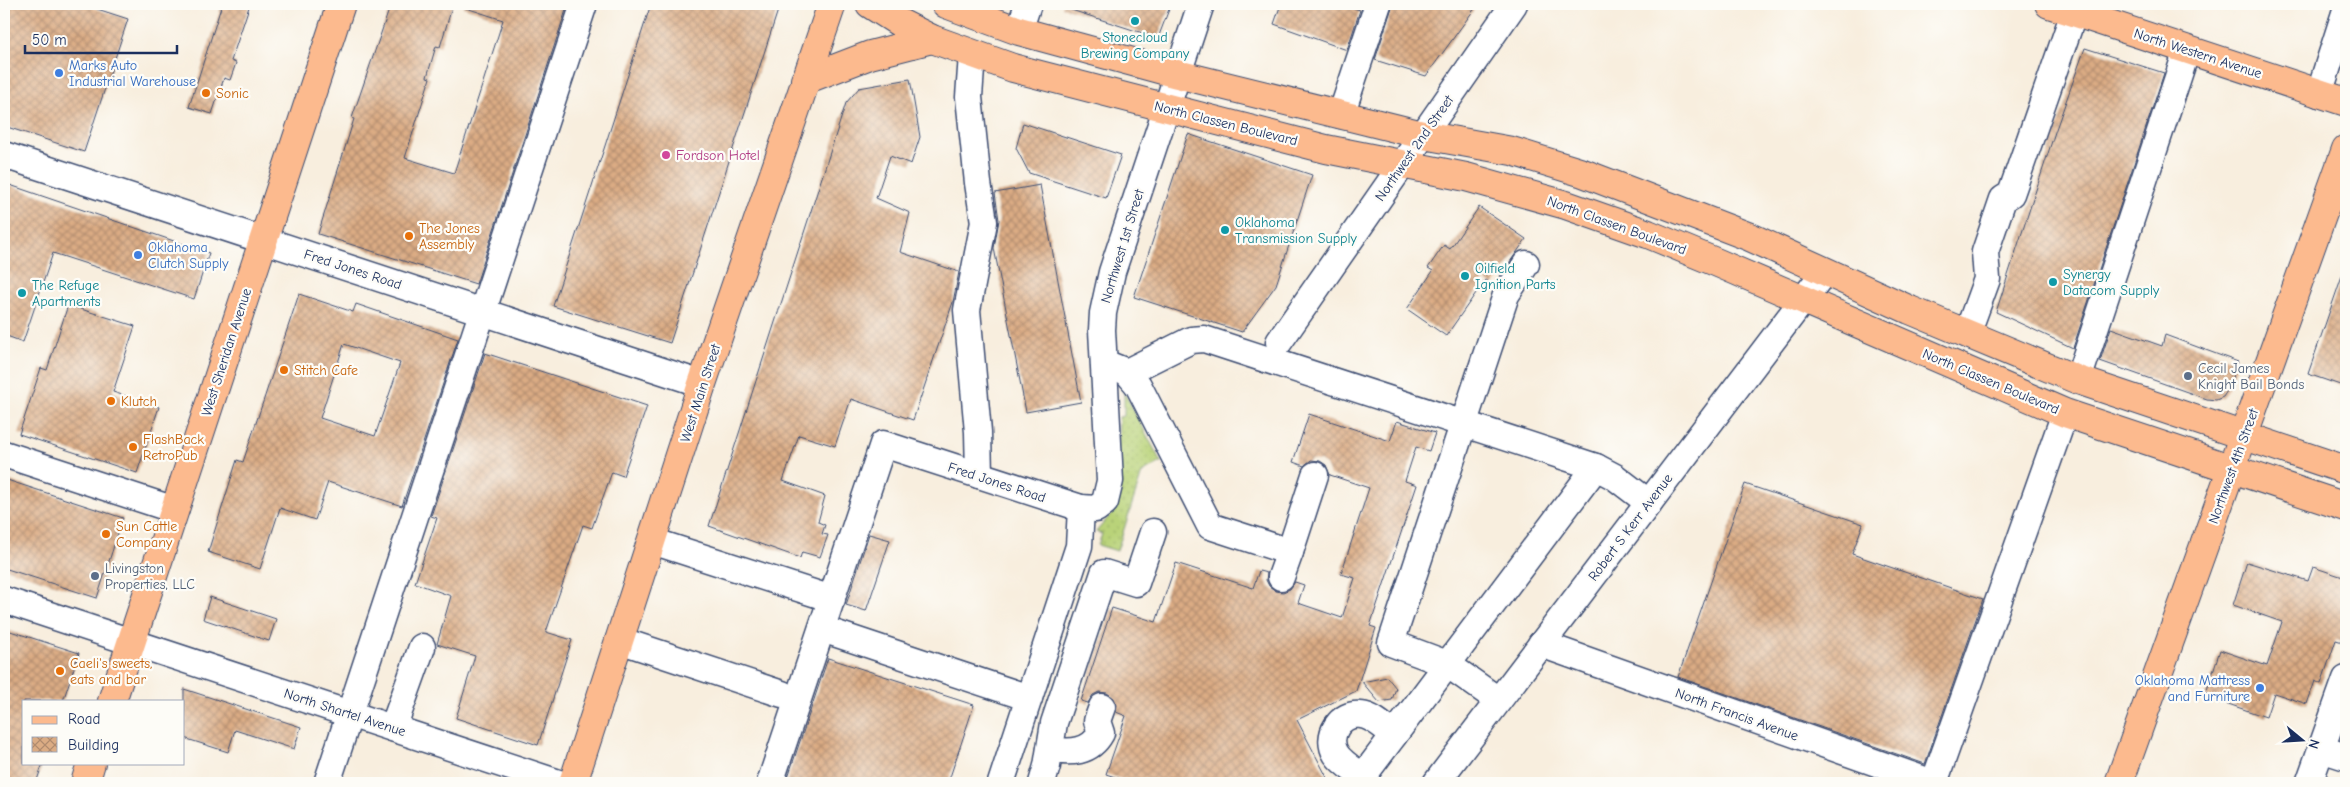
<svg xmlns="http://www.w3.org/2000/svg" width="2350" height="787" font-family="'Comic Neue',sans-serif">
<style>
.grass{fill:url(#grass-dots);stroke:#6a816c}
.building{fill:url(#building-cross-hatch);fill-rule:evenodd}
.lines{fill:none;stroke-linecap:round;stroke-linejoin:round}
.minor-casing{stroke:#3c4c71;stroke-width:29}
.major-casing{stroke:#3c4c71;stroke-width:30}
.minor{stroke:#fff;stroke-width:26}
.major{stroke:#fcba8e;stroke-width:28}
.culture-dot{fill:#0f9aa8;stroke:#fdfcf7;stroke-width:2}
.shop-dot{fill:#3f7fe0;stroke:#fdfcf7;stroke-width:2}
.food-dot{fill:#e8710a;stroke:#fdfcf7;stroke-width:2}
.hotel-dot{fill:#d1479c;stroke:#fdfcf7;stroke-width:2}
.service-dot{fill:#5c6f8a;stroke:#fdfcf7;stroke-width:2}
.labels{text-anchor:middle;stroke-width:4.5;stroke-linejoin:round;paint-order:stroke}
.culture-label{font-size:14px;fill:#0d838f;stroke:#fdfcf7;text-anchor:start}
.street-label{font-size:14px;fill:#1b2f5e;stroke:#fdfcf7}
.shop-label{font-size:14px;fill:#366cbe;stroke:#fdfcf7;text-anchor:start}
.food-label{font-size:14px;fill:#c56008;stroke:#fdfcf7;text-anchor:start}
.hotel-label{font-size:14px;fill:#b23c85;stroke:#fdfcf7;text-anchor:start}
.service-label{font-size:14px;fill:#4e5e75;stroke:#fdfcf7;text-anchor:start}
</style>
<defs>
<pattern id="grass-dots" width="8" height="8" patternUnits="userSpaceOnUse" patternTransform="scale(1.25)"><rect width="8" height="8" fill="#b9d379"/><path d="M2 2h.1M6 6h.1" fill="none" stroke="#9eb56b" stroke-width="1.8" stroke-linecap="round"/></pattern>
<pattern id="building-cross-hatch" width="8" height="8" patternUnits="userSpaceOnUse" patternTransform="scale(1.25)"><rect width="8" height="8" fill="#dbac84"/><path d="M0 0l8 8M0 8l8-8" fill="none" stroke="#b18c6f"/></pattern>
</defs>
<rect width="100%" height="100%" fill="#fdfcf7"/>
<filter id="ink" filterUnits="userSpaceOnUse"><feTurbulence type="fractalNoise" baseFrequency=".02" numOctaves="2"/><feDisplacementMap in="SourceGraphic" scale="10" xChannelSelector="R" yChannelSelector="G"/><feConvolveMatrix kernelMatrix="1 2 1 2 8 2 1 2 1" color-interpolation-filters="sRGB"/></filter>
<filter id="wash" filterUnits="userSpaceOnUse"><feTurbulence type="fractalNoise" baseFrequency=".0096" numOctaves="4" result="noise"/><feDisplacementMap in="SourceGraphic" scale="20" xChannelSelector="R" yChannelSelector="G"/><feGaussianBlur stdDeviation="1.12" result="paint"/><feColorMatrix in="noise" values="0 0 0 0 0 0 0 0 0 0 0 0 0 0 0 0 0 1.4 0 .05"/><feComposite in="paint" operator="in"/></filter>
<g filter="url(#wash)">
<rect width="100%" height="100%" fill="#f8eede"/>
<!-- grass -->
<polygon class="grass" points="1124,392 1161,462 1142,473 1117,551 1098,545 1102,534 1096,532 1116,508 1119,417 1124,416"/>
<g id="blocks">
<!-- building -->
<g class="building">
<polygon points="4,4 82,4 128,19 84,152 4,126"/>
<polygon points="222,4 250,4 231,61 236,63 230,80 224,78 212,114 189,107"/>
<polygon points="391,4 453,4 440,47 436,46 427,77 430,78 405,158 454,173 503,20 463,7 464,4 568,4 476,284 318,234 354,119 352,118"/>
<polygon points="651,4 780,4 670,343 553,306"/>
<polygon points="1063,4 1171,4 1158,38 1062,7"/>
<polygon points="1281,4 1341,4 1360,10 1347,50 1274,24"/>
<polygon points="1393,4 1478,4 1426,76 1375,60"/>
<polygon points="2085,48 2164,73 2073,348 1996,312 2055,132"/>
<polygon points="910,79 920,137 911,164 890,156 876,198 910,213 900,252 959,272 953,302 913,420 851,399 835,446 799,435 783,481 825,496 818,522 825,525 822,534 828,535 820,557 802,552 800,558 709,526 846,103 859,88"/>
<polygon points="1023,123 1121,155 1106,198 1029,173 1016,148"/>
<polygon points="1188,134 1312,175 1276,285 1242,332 1134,297"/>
<polygon points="4,183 209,253 194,299 53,253 23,342 4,335"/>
<polygon points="1040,185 1081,402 1026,412 994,248 999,220 995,193"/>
<polygon points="1479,207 1526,239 1493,286 1485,280 1446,336 1407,309 1433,271 1428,268 1444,245 1450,249"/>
<polygon points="2344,270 2346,270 2346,387 2308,374"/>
<path d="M299,294L353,312L356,304L458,339L402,506L328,482L315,520L280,508L260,569L208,552L237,460L243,462ZM344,344L400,363L375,436L320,418Z"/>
<polygon points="68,305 135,326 113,392 159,407 137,473 19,434 41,368 47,370"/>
<polygon points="2111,328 2162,346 2165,335 2238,362 2227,391 2223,397 2216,400 2207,399 2100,361"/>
<polygon points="485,353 647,406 623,476 612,472 592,528 583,525 546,632 572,640 538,745 456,718 475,656 437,644 451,596 415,583 437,518 431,516"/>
<polygon points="1309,414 1390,441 1397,421 1435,433 1429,451 1416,447 1405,481 1417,485 1370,626 1376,628 1356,691 1297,720 1330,783 1133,783 1106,774 1126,716 1116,712 1117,705 1114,698 1107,693 1099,692 1093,695 1088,703 1081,701 1112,608 1156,622 1176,563 1253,588 1259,571 1267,573 1266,580 1269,586 1276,591 1283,592 1290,589 1295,582 1304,585 1298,603 1342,618 1355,578 1341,574 1369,488 1330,475 1326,465 1320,461 1311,460 1304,466 1293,462"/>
<polygon points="4,479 123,518 97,598 4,568"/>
<polygon points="1745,484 1863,524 1852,554 1983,599 1925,764 1678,677"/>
<polygon points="869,534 890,540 866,611 846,605"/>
<polygon points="2247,562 2308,581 2313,567 2346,578 2346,643 2336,640 2321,684 2315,681 2307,704 2274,693 2266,717 2205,696 2220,650 2267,666 2282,622 2233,605"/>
<polygon points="210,597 276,619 269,641 203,619"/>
<polygon points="4,629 79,653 63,701 24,701 24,763 43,763 36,783 4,783"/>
<polygon points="828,658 974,705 948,783 786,783"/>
<polygon points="1387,677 1396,688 1392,700 1379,702 1362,682"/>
<polygon points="184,689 301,727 294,749 235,730 228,752 184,738"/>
</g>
</g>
</g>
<g filter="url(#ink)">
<use href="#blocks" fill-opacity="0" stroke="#3c4c71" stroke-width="1"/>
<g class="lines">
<!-- minor casing -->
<g class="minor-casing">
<g id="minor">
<polyline points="1019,31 1028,4"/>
<polyline points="972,55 969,97 978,183 984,222 967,310 978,432 979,475"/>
<polyline points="2319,94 2346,10"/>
<polyline points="1341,115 1378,4"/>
<polyline points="4,155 702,384"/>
<polyline points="1967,334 1987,279 1985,252 2003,199 2011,194 2077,4"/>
<polyline points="1279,342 1514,4"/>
<polyline points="1112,366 1127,372 1138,385 1210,526 1290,552 1281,577"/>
<polyline points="1127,372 1191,340 1204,339 1596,467 1615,477 1649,503"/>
<polyline points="2078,380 2187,50"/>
<polyline points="4,454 175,510"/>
<polyline points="652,541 832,599"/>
<polyline points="1290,552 1315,475"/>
<polyline points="4,600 559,783"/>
<polyline points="822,629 1029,698"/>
<polyline points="619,640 782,694"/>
<polyline points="1541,644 1933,783"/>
<polyline points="1498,700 1447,664 1391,643 1506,295 1526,264"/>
<polyline points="393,728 422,647"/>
<polyline points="2321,749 2346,757"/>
<path d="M1050,750C1071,753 1090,753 1101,733L1097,721L1102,707"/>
<path d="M1363,777C1354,770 1342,763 1336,754C1325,736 1340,712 1361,715C1373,716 1385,728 1394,735"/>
<polyline points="327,783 584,4"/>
<polyline points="770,783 883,444 1081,508 1096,509 1105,502 1110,481 1102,330 1103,313 1112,272 1201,4"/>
<polyline points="1001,783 1079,546 1081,508"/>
<polyline points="1042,783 1047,766 1054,723 1104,573 1136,583 1153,532"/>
<polyline points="1358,783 1596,467"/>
<polyline points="1436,783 1825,271"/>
<polyline points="1934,783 2065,413"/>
<polyline points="2309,783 2346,679"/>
</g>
</g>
<!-- major casing -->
<g class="major-casing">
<g id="major">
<polyline points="870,4 900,23 932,39 1013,68 1326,149 1466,177 1566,205 1648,234 1718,263 2065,413 2346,507"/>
<polyline points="946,4 1019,31 1177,74 1423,135 1512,151 1583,173 1750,237 1910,310 2078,380 2346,470"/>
<polyline points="2049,4 2346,102"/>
<polyline points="805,80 870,55 932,39"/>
<polyline points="112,701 341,4"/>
<polyline points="85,783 91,763"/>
<polyline points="573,783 702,384 832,4"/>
<polyline points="2119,783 2346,149"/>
</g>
</g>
<!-- minor -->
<use href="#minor" class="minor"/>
<!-- major -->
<use href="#major" class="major"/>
</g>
</g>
<!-- markers -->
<g class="culture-dot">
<circle cx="1135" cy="21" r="5"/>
<circle cx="1225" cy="230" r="5"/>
<circle cx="1465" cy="276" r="5"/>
<circle cx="2053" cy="282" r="5"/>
<circle cx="22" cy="293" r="5"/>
</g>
<g class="shop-dot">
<circle cx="59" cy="73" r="5"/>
<circle cx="138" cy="255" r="5"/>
<circle cx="2260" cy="688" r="5"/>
</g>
<g class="food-dot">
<circle cx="206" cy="93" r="5"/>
<circle cx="409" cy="236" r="5"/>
<circle cx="284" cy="370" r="5"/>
<circle cx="111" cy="401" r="5"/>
<circle cx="133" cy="447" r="5"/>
<circle cx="106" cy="534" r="5"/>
<circle cx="60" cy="671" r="5"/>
</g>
<circle class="hotel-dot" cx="666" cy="155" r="5"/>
<g class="service-dot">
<circle cx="2188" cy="376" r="5"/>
<circle cx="95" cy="576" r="5"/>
</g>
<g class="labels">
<!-- culture labels -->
<g class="culture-label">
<text x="1135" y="42" text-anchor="middle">Stonecloud<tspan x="1135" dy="16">Brewing Company</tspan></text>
<text x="1235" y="227">Oklahoma<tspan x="1235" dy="16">Transmission Supply</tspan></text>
<text x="1475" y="273">Oilfield<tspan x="1475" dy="16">Ignition Parts</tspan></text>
<text x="2063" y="279">Synergy<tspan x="2063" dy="16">Datacom Supply</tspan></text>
<text x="32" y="290">The Refuge<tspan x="32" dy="16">Apartments</tspan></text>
</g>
<!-- street labels -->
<g class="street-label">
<text transform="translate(2198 53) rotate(18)" y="5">North Western Avenue</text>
<text transform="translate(1226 123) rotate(14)" y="5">North Classen Boulevard</text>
<text transform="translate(1414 148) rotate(-55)" y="5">Northwest 2nd Street</text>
<text transform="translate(1617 225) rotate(20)" y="5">North Classen Boulevard</text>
<text transform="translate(1122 246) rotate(-73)" y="5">Northwest 1st Street</text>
<text transform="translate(353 269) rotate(18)" y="5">Fred Jones Road</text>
<text transform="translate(226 352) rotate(-72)" y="5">West Sheridan Avenue</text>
<text transform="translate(1991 381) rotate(23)" y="5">North Classen Boulevard</text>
<text transform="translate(700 393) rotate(-72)" y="5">West Main Street</text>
<text transform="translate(2233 466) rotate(-70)" y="5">Northwest 4th Street</text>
<text transform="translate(997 482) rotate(18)" y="5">Fred Jones Road</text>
<text transform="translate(1630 527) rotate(-53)" y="5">Robert S Kerr Avenue</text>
<text transform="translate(345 712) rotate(18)" y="5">North Shartel Avenue</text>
<text transform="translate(1737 714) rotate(20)" y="5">North Francis Avenue</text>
</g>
<!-- shop labels -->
<g class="shop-label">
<text x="69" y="70">Marks Auto<tspan x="69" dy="16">Industrial Warehouse</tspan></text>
<text x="148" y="252">Oklahoma<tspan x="148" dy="16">Clutch Supply</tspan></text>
<text x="2250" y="685" text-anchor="end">Oklahoma Mattress<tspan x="2250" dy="16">and Furniture</tspan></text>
</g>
<!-- food labels -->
<g class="food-label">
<text x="216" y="98">Sonic</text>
<text x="419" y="233">The Jones<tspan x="419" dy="16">Assembly</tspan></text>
<text x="294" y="375">Stitch Cafe</text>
<text x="121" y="406">Klutch</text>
<text x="143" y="444">FlashBack<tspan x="143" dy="16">RetroPub</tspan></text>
<text x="116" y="531">Sun Cattle<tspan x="116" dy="16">Company</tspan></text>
<text x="70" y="668">Caeli's sweets,<tspan x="70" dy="16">eats and bar</tspan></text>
</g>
<!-- hotel labels -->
<g class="hotel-label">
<text x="676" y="160">Fordson Hotel</text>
</g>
<!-- service labels -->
<g class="service-label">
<text x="2198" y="373">Cecil James<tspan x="2198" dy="16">Knight Bail Bonds</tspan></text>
<text x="105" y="573">Livingston<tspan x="105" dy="16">Properties, LLC</tspan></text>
</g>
</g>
<!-- margin -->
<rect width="2350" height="787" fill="none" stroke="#fdfcf7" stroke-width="20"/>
<!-- legend -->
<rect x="22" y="700" width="162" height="65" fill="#fdfcf7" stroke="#a3aaba"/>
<rect x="32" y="716" width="25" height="8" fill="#fcba8e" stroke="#a3aaba"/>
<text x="68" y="724" font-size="15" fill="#1b2f5e">Road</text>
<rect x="32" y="737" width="25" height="15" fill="url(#building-cross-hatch)" stroke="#a3aaba"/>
<text x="68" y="750" font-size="15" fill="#1b2f5e">Building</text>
<!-- north arrow -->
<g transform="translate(2302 740) rotate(108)" stroke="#fdfcf7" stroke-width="4" paint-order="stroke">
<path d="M0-4L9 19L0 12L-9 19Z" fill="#1b2f5e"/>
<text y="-8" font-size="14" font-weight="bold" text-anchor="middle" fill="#1b2f5e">N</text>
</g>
<!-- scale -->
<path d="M25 45v8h152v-8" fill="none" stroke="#1b2f5e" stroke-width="2.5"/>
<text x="32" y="45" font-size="15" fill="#1b2f5e" stroke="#fdfcf7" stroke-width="4" paint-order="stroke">50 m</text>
</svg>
